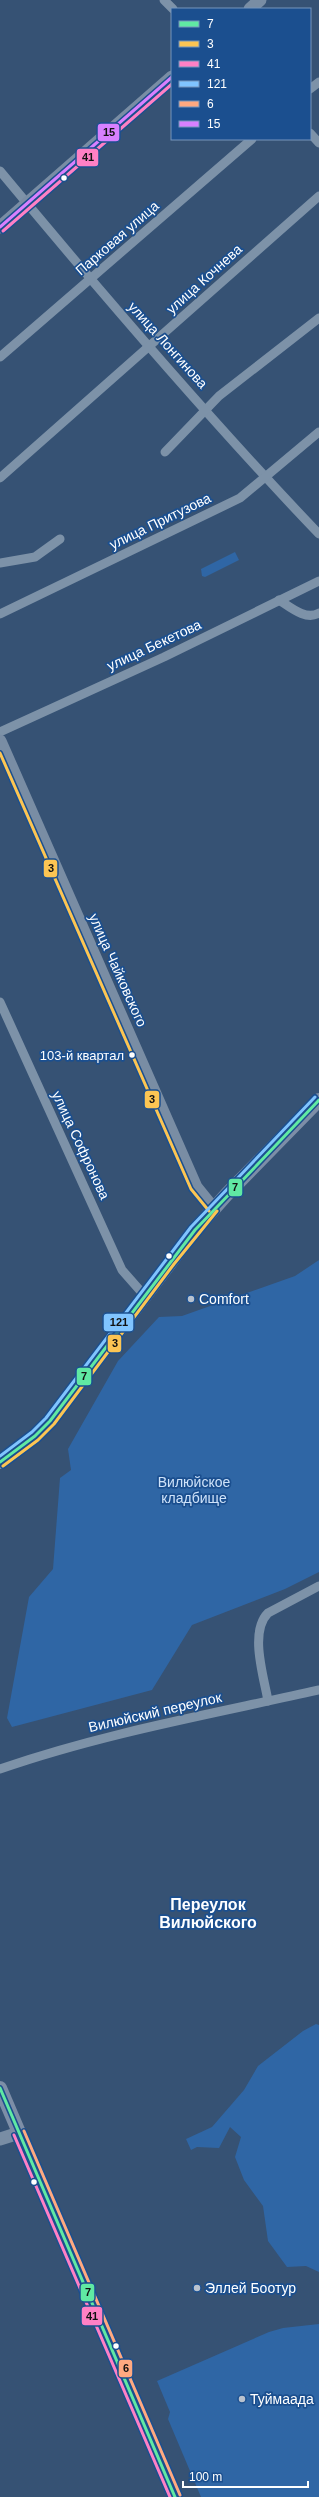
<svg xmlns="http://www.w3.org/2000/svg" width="319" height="2497" font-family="Arial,sans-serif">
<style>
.green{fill:#2f66a5}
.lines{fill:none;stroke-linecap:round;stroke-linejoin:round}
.street{stroke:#7d92a8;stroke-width:9}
.secondary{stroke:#798da4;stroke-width:13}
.primary{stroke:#7d8ea7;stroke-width:14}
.bus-1-casing{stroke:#1b4f8f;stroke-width:6}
.bus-2-casing{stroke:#1b4f8f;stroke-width:6}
.bus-3-casing{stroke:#1b4f8f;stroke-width:6}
.bus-4-casing{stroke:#1b4f8f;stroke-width:6}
.bus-5-casing{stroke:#1b4f8f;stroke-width:6}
.bus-6-casing{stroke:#1b4f8f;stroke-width:6}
.bus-1{stroke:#60e9a3;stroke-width:3}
.bus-2{stroke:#fcc553;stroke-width:3}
.bus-3{stroke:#ff80c5;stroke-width:3}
.bus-4{stroke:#80c4ff;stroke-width:3}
.bus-5{stroke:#ffa980;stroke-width:3}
.bus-6{stroke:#d880ff;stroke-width:3}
.bus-dot{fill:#fff;stroke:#1b4f8f;stroke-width:1.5}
.poi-dot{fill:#b9c2ce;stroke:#1b4f8f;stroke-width:1.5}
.labels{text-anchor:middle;stroke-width:3.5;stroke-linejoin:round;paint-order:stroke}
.bus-label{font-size:13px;fill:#fff;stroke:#1b4f8f;text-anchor:end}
.street-label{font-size:14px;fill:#fff;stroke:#1b4f8f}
.poi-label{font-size:14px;fill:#fff;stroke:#1b4f8f;text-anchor:start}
.park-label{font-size:14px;fill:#cfe3fa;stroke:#1b4f8f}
.quarter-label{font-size:16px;font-weight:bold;fill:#fff;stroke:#1b4f8f}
.line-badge{stroke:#1b4f8f;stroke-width:1.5}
.pale-badge-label{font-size:11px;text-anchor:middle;font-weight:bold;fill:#111}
</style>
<rect width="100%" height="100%" fill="#365274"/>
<!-- green -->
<g class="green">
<polygon points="235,552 239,560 205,577 202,576 201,569"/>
<polygon points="319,1260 319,1572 285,1589 192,1625 152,1690 12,1727 7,1718 29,1597 53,1569 60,1478 71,1470 68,1449 118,1361 159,1317 182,1316 295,1276"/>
<polygon points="316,2024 319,2025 319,2272 306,2266 287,2267 268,2241 263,2206 244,2180 235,2157 241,2137 230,2127 219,2148 197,2147 191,2150 186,2139 212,2127 244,2090 258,2066 303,2031"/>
<polygon points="319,2324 319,2497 201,2497 168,2419 170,2412 157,2381 269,2332 283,2328"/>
</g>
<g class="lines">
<!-- street -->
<g class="street">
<polyline points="164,0 173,9"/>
<polyline points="310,89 319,82"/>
<polyline points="310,133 319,143"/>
<path d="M0,171C103,295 208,418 319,534"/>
<polyline points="0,357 252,139"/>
<polyline points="165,452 219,396 319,318"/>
<polyline points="0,478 319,196"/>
<polyline points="0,563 35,557 60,539"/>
<path d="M279,600C290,607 306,621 319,613"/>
<polyline points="0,614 240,498 319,432"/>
<polyline points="0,732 164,657 319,581"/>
<polyline points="0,1002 122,1270 144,1295"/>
<path d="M268,1701C264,1677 249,1632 268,1613L319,1586"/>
<path d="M0,1769C104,1733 212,1714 319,1690"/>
</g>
<!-- secondary -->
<g class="secondary">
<polyline points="250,9 260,0"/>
<polyline points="0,227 172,77"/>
<polyline points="0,741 196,1187 213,1208"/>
<polyline points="0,2139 19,2133"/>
</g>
<!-- primary -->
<g class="primary">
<polyline points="0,1462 35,1436 50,1421 195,1230 227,1194 319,1100"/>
<polyline points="0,2088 175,2497"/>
</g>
<!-- bus-1 casing -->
<g class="bus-1-casing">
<g id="bus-1">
<polyline points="0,1462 35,1436 50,1421 195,1230 319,1100"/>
<polyline points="0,2088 175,2497"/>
</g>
</g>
<!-- bus-2 casing -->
<g class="bus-2-casing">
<g id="bus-2">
<polyline points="0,753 191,1189 209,1211"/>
<polyline points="3,1466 38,1440 54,1424 174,1264 217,1211"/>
</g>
</g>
<!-- bus-3 casing -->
<g class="bus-3-casing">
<g id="bus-3">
<polyline points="3,231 172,84"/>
<polyline points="14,2135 170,2497"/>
</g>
</g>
<!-- bus-4 casing -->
<g class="bus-4-casing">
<polyline id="bus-4" points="0,1456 32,1432 46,1418 191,1227 315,1097"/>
</g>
<!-- bus-5 casing -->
<g class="bus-5-casing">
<polyline id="bus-5" points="24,2131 180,2495"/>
</g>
<!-- bus-6 casing -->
<g class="bus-6-casing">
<polyline id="bus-6" points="0,227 172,77"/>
</g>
<!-- bus-1 -->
<use href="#bus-1" class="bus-1"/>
<!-- bus-2 -->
<use href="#bus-2" class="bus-2"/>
<!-- bus-3 -->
<use href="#bus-3" class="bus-3"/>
<!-- bus-4 -->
<use href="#bus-4" class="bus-4"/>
<!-- bus-5 -->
<use href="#bus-5" class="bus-5"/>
<!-- bus-6 -->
<use href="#bus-6" class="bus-6"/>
</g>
<!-- markers -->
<g class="bus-dot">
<circle cx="64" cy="178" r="3.5"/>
<circle cx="132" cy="1055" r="3.5"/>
<circle cx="169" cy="1256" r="3.5"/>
<circle cx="34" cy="2182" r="3.5"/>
<circle cx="116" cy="2346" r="3.5"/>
</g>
<g class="poi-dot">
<circle cx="191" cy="1299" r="4"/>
<circle cx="197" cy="2288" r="4"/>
<circle cx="242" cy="2399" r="4"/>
</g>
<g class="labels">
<!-- bus labels -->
<g class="bus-label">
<text x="124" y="1060">103-й квартал</text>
</g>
<!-- street labels -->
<g class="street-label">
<text transform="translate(117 238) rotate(-41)" y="5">Парковая улица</text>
<text transform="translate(204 279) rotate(-42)" y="5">улица Кочнева</text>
<text transform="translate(168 345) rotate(48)" y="5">улица Лонгинова</text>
<text transform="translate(160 521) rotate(-26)" y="5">улица Притузова</text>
<text transform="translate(154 645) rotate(-25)" y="5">улица Бекетова</text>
<text transform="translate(118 970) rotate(66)" y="5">улица Чайковского</text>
<text transform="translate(81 1145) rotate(65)" y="5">улица Софронова</text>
<text transform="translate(155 1712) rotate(-13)" y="5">Вилюйский переулок</text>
</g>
<!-- poi labels -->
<g class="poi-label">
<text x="199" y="1304">Comfort</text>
<text x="205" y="2293">Эллей Боотур</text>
<text x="250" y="2404">Туймаада</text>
</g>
<!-- park labels -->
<g class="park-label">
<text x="194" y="1487">Вилюйское<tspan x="194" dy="16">кладбище</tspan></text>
</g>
<!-- quarter labels -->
<g class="quarter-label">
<text x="208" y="1910">Переулок<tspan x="208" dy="18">Вилюйского</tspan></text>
</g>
</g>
<g class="line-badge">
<rect x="97" y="123" width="23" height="19" rx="4" fill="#d880ff"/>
<rect x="76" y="148" width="23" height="19" rx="4" fill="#ff80c5"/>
<rect x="43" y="859" width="15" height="19" rx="4" fill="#fcc553"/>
<rect x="144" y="1090" width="16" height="19" rx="4" fill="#fcc553"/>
<rect x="228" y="1178" width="15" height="19" rx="4" fill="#60e9a3"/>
<rect x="103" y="1313" width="31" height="19" rx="4" fill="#80c4ff"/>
<rect x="107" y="1334" width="15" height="19" rx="4" fill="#fcc553"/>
<rect x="76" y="1367" width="16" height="19" rx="4" fill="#60e9a3"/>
<rect x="80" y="2283" width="15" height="19" rx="4" fill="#60e9a3"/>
<rect x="81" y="2306" width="22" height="20" rx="4" fill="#ff80c5"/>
<rect x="118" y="2359" width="15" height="19" rx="4" fill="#ffa980"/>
</g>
<g class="pale-badge-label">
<text x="109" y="136">15</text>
<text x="88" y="161">41</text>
<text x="51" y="872">3</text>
<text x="152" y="1103">3</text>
<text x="235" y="1191">7</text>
<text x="119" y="1326">121</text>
<text x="115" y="1347">3</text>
<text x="84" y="1380">7</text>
<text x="88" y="2296">7</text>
<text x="92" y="2320">41</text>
<text x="126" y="2372">6</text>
</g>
<!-- legend -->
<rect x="171" y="8" width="140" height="132" fill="#1b4f8f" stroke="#7695bc"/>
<rect x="179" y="21" width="20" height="6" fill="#60e9a3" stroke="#7695bc"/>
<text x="207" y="28" font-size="12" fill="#ffffff">7</text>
<rect x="179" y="41" width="20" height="6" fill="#fcc553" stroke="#7695bc"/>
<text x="207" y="48" font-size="12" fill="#ffffff">3</text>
<rect x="179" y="61" width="20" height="6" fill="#ff80c5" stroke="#7695bc"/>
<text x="207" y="68" font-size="12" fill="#ffffff">41</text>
<rect x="179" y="81" width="20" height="6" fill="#80c4ff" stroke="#7695bc"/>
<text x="207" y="88" font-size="12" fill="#ffffff">121</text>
<rect x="179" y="101" width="20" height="6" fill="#ffa980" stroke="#7695bc"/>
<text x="207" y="108" font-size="12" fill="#ffffff">6</text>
<rect x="179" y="121" width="20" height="6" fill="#d880ff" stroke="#7695bc"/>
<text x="207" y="128" font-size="12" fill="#ffffff">15</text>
<!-- scale -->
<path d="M183 2481v6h125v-6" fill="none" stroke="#ffffff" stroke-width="2"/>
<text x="189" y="2481" font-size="12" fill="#ffffff" stroke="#1b4f8f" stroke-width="3" paint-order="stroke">100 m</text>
</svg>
